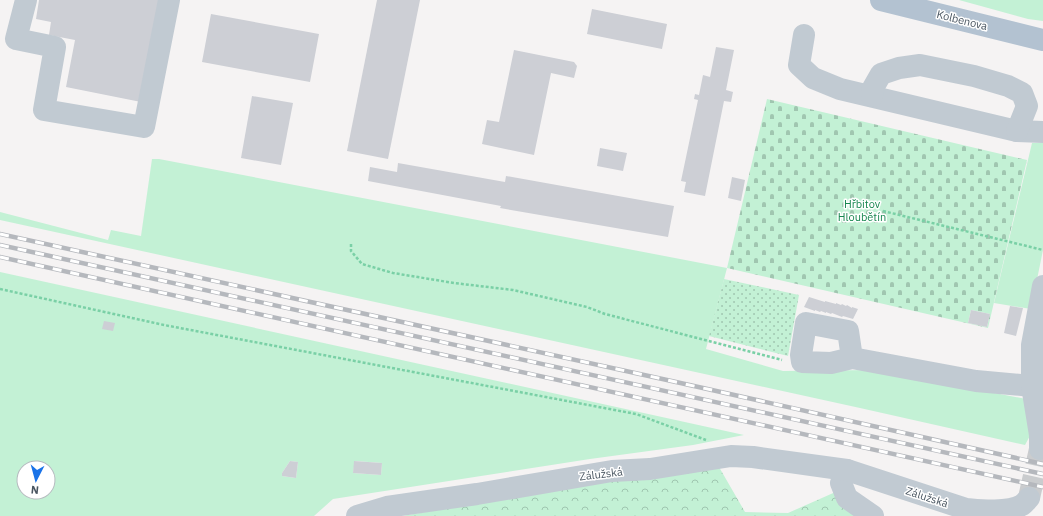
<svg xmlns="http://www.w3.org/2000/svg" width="1043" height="516" font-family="'IBM Plex Sans',sans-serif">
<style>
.grass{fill:#c3f1d5;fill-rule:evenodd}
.forest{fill:url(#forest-crowns)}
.cemetery{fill:url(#cemetery-stones);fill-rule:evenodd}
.park{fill:url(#park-dots)}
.building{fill:#cdcfd5}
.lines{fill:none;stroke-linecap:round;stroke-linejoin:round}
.minor-tunnel{stroke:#caccce;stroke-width:22;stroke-dasharray:22 11;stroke-linecap:butt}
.path{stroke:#7ad0a6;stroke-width:2.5;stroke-dasharray:3 2;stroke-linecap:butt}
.minor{stroke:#c1cad2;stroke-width:22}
.major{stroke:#b3c2d1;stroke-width:22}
.rail-casing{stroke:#b5b8bd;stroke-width:4.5}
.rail{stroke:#fff;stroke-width:3;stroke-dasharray:9;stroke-linecap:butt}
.labels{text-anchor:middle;stroke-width:3;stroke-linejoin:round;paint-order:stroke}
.street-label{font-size:11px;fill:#4a5661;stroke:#fff}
.park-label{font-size:11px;fill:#17864f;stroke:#fff}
</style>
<defs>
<pattern id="forest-crowns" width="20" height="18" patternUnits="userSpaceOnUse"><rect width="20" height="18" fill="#c3f1d5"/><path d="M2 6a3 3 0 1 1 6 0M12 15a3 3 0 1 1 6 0" fill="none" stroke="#a0c6b0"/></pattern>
<pattern id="cemetery-stones" width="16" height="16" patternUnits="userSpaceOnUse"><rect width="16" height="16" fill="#c3f1d5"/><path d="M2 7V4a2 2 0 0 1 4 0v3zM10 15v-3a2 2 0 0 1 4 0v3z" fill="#a0c6b0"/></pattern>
<pattern id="park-dots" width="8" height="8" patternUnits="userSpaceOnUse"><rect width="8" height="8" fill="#c3f1d5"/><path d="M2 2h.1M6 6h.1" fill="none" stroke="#a0c6b0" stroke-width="1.8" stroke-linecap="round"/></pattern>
</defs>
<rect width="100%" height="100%" fill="#f5f3f3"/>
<!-- grass -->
<g class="grass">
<polygon points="959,0 1043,0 1043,21 1028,19"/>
<polygon points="1032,143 1043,143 1043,250 1031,309 994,303"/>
<polygon points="152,159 159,159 727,268 706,349 783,371 874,370 1026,399 1032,432 1025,445 860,408 0,220 0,212 108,240 111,230 141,236"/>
<path d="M0,272L744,435L693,445L590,459L333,499L314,516H0ZM290,461L298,462L296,478L282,476V473ZM355,461L382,463L381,475L353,473ZM24,468H48V492H24Z"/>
</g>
<!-- forest -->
<polygon class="forest" points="719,467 745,512 788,513 840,490 873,516 402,516 589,484"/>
<!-- cemetery -->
<path class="cemetery" d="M767,99L1027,160L988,328L727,268ZM971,310L990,314L987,327L968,323Z"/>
<!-- park -->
<polygon class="park" points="724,279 799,295 788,356 709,336"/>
<!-- building -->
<g class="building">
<polygon points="39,0 160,0 141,102 66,87 75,40 49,35 51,22 36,19"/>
<polygon points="377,0 420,0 388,159 347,151"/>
<polygon points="592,9 667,24 662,49 587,34"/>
<polygon points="211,14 319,34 310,82 202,62"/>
<polygon points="716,47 734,50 726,90 733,92 731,102 724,101 705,196 684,192 686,182 681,181 698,100 694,99 695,94 699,95 703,75 710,77"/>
<polygon points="514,50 574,62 577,66 574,78 551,73 534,155 482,144 487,120 499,122"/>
<polygon points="252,96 293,103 281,165 241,158"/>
<polygon points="600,148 627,153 623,171 597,166"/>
<polygon points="398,163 505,182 506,176 674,206 668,237 500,208 501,206 368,181 370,167 397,172"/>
<polygon points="732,177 745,180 741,201 728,198"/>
<polygon points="809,297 825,302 825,301 836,304 836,303 841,305 842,304 846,306 847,305 852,308 852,307 858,309 853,319 843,316 842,317 832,313 831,314 826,312 826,313 821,311 820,312 815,310 815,311 804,307"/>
<polygon points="1010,306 1023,308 1016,336 1004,333"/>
<polygon points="971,310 990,314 987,327 968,323"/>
<polygon points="104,321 115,323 113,331 102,329"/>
<polygon points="290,461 298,462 296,478 282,476 282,473"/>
<polygon points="354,461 382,463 381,475 353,473"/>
</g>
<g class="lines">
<!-- minor-tunnel -->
<polyline class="minor-tunnel" points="1029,498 1040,449"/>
<!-- path -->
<g class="path">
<polyline points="883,211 1043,250"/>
<polyline points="351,244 351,251 362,264 393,273 454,283 513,290 587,307 605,314 782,360"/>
<polyline points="0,289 164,325 636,414 706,440"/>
</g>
<!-- minor -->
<g class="minor">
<polyline points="26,0 16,39 55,47 44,110 144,127 169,0"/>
<polyline points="804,35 799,65 813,78 840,89 1017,131 1043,132"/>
<polyline points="872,96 873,88 881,74 899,68 920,65 974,76 1008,86 1022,93 1027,106 1017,131"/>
<polyline points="852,358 831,363 802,362 801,355 806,323 848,331 852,358 976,381 1032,386"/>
<polyline points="1040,449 1040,435 1032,386 1032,345 1043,286"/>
<polyline points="847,470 841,483 847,498 873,516"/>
<path d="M357,516L387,507L477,494L612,471L650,469L731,456L753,457L847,470L966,509C980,511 1010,512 1022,505C1025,503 1027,500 1029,498"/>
</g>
<!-- major -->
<polyline class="major" points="881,0 1043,40"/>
<!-- rail casing -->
<g class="rail-casing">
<g id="rail">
<polyline points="0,234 667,380 1043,464"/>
<polyline points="0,245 1043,474"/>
<polyline points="0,257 1043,487"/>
</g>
</g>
<!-- rail -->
<use href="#rail" class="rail"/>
</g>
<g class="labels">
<!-- street labels -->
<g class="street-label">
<text transform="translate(962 20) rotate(14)" y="4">Kolbenova</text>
<text transform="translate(601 474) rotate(-7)" y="4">Zálužská</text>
<text transform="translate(927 497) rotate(18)" y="4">Zálužská</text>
</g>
<!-- park labels -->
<g class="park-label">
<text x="862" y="208">Hřbitov<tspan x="862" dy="13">Hloubětín</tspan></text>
</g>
</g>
<!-- north arrow -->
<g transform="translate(36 480) rotate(186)"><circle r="19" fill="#ffffff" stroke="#b7bbc0"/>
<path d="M0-3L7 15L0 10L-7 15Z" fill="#1a73e8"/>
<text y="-6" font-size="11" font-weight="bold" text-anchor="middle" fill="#4a5661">N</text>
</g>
</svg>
